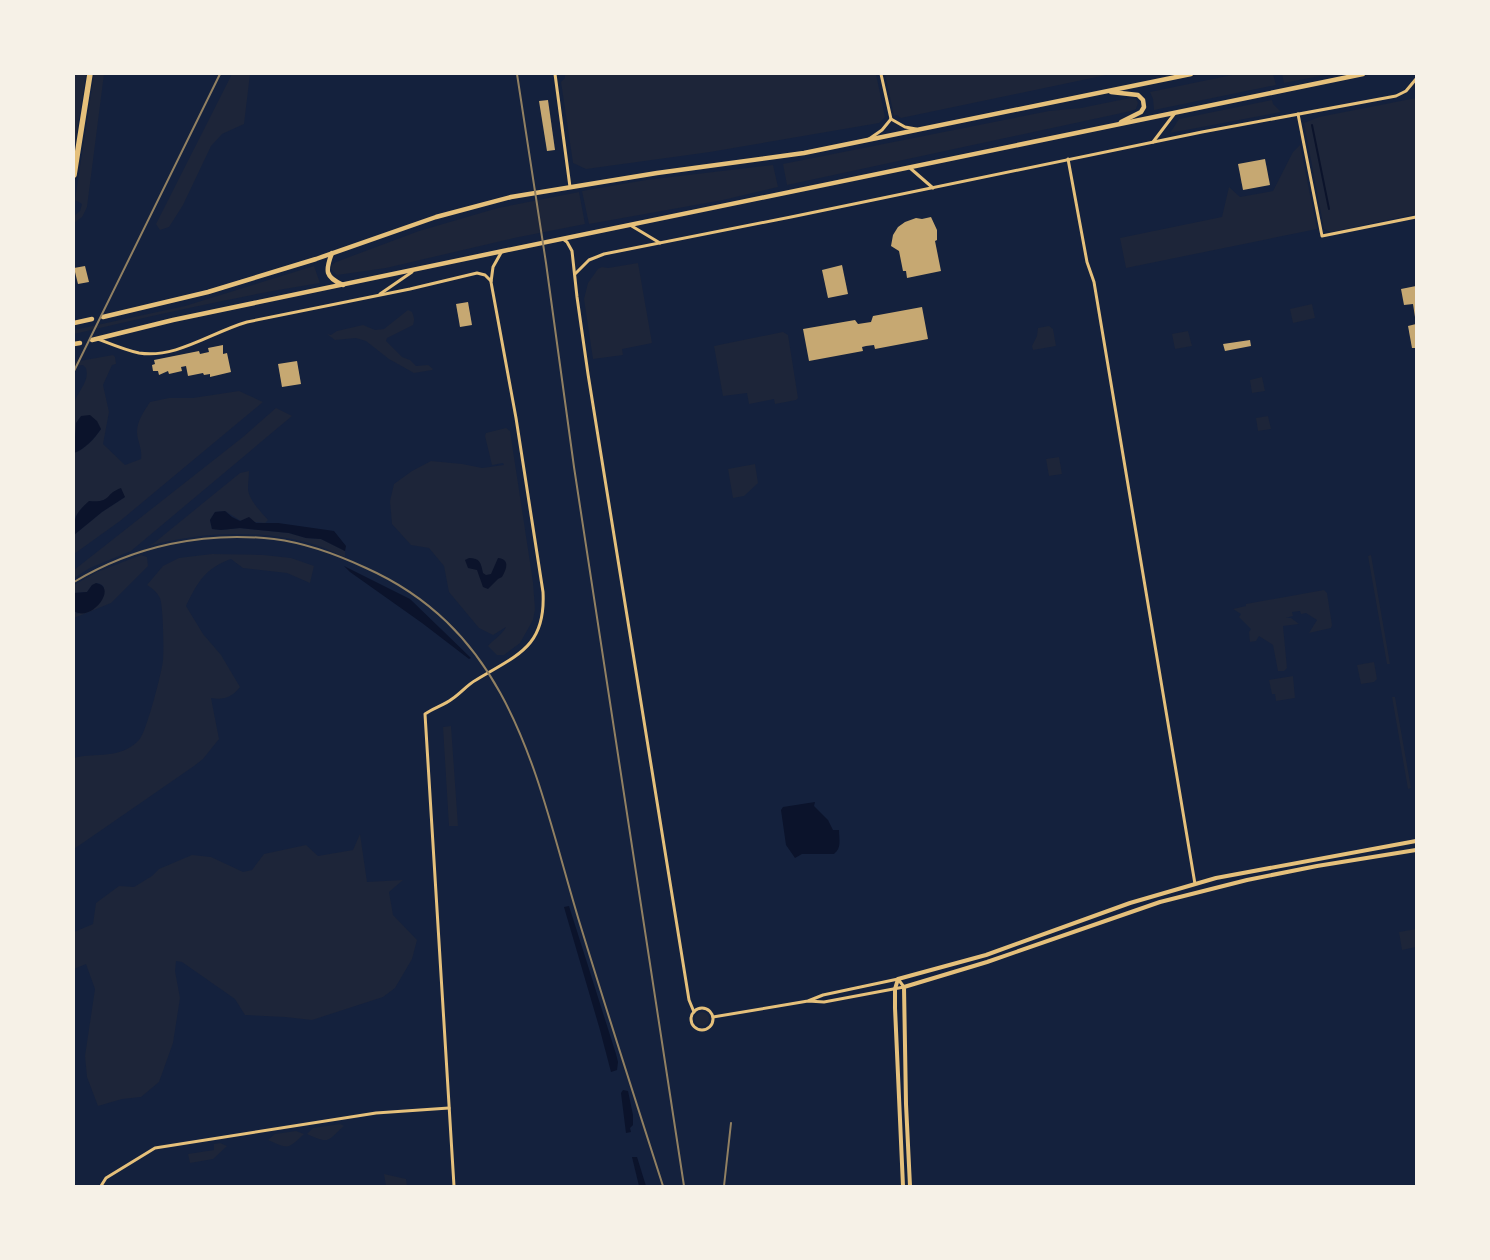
<svg xmlns="http://www.w3.org/2000/svg" width="1490" height="1260" font-family="'PT Sans Narrow',sans-serif">
<style>
.green{fill:#1d2539}
.water{fill:#0b132b}
.lines{fill:none;stroke-linecap:round;stroke-linejoin:round}
.stream{stroke:#0b132b;stroke-width:2}
.building{fill:#c6a872}
.minor{stroke:#e5c07b;stroke-width:3}
.tertiary{stroke:#e5c07b;stroke-width:4}
.primary{stroke:#e5c07b;stroke-width:4.5}
.motorway{stroke:#e5c07b;stroke-width:5.5}
.rail{stroke:#918062;stroke-width:2}
</style>
<rect width="100%" height="100%" fill="#14213d"/>
<!-- green -->
<g class="green">
<polygon points="74,74 86,74 74,151"/>
<polygon points="94,74 104,74 87,207 82,217 74,223 74,216 80,211 82,204 75,200"/>
<polygon points="232,74 250,74 244,124 222,134 211,146 183,205 169,227 160,230 156,224"/>
<polygon points="565,74 876,74 885,117 879,123 710,152 586,169 573,163 561,82 565,78"/>
<polygon points="885,74 1111,74 901,118 897,115 894,116"/>
<polygon points="1237,74 1273,74 1276,85 1154,110 1153,99 1150,92"/>
<polygon points="1282,74 1330,74 1284,83"/>
<polygon points="1130,98 1136,99 1138,103 1136,109 1131,111 787,185 783,164 1049,111 1081,108"/>
<polygon points="1416,98 1416,214 1331,232 1324,229 1304,123 1319,117"/>
<polygon points="1272,100 1273,104 1281,112 1170,133 1179,119"/>
<polygon points="1300,145 1317,229 1126,268 1120,238 1222,217 1229,187 1240,197 1273,191 1293,152"/>
<polygon points="773,165 778,187 723,200 589,224 582,191 646,180"/>
<polygon points="579,192 585,224 514,238 386,268 337,275 331,269 332,265 336,262 419,231 498,208"/>
<polygon points="638,263 652,343 622,349 623,355 593,359 584,299 588,283 598,269 602,267 608,268"/>
<path d="M314,266L320,283C237,296 155,315 74,334V330L185,306Z"/>
<polygon points="1312,304 1315,318 1293,323 1290,309"/>
<path d="M408,310L412,312C414,317 415,320 413,325L387,338L386,341L402,357L410,360L416,366L428,365L433,369L432,370L414,373L389,359L366,341L356,338L335,340L327,334L331,335L337,331L363,325L375,330L384,329Z"/>
<polygon points="1049,326 1053,329 1056,346 1033,350 1032,346 1037,336 1038,328"/>
<polygon points="1188,331 1192,346 1175,349 1172,334"/>
<polygon points="783,332 788,335 798,398 796,400 775,404 774,399 749,404 747,393 723,396 714,346"/>
<path d="M113,355L115,357L116,364L112,365L103,385L109,412L103,444L125,465L141,459C142,451 140,447 138,439C134,425 143,413 150,402L169,398H193L239,391L263,402L120,521L74,554V535L102,512L125,497L107,499L82,508L74,518V453C85,449 94,439 101,429L74,433C74,424 72,413 74,404C77,391 90,383 86,368L83,365L74,366V362Z"/>
<polygon points="1262,377 1265,391 1252,393 1250,380"/>
<polygon points="276,408 292,416 131,551 90,568 74,578 74,570 243,437"/>
<polygon points="1268,416 1271,429 1258,431 1256,418"/>
<path d="M506,428L510,431L533,582L535,609L533,620L520,643L504,655H497L488,646C494,639 502,635 506,627L493,635L479,628L449,592L444,566L429,548L411,545L392,524L390,501L394,484L412,471L431,461L462,464L482,468L504,465L503,463L492,465L485,436L486,433Z"/>
<polygon points="1059,457 1062,474 1049,476 1046,459"/>
<polygon points="755,464 758,483 744,496 733,498 728,469"/>
<path d="M249,471C249,477 248,482 248,488C248,499 261,512 268,520L265,523L241,521L225,511L215,512L210,520L212,529L221,530L240,528L289,533L306,538L321,539L345,551V557C333,552 321,546 309,543C257,529 199,532 148,546L154,543L240,473Z"/>
<path d="M212,554L263,555L291,558L314,566L310,583L287,573L243,568L231,559C205,568 197,583 186,606L203,634L221,655L240,687C231,698 224,700 211,698L219,739L203,759L194,766L74,849V758C96,752 120,760 139,740C146,734 162,672 163,660C164,647 163,614 161,602C160,594 153,589 147,585L163,566L179,558Z"/>
<path d="M141,555L147,557L148,566L111,603L74,618V611L78,614L104,587C97,579 92,585 87,592L74,593V585L97,572Z"/>
<polygon points="1371,555 1390,664 1387,664 1368,556"/>
<polygon points="1324,590 1327,593 1332,625 1331,628 1309,633 1317,620 1306,613 1301,614 1300,611 1292,612 1293,616 1286,618 1291,618 1299,624 1283,626 1287,668 1284,671 1278,671 1273,645 1259,636 1256,641 1250,642 1249,632 1251,629 1239,617 1241,614 1233,609 1246,606 1246,604"/>
<polygon points="1374,662 1377,679 1374,682 1361,684 1357,665"/>
<polygon points="1293,676 1295,698 1276,701 1275,694 1272,694 1269,680"/>
<polygon points="1392,697 1395,697 1411,788 1408,789"/>
<polygon points="451,726 458,826 449,826 443,727"/>
<polygon points="360,834 367,882 403,880 389,892 393,915 417,940 412,959 395,988 383,997 312,1020 285,1017 245,1015 235,999 182,962 176,961 175,971 180,998 173,1043 159,1082 141,1097 122,1099 98,1106 87,1077 85,1056 95,989 86,964 74,969 74,932 93,924 96,903 119,886 134,887 152,876 159,869 192,855 211,857 243,872 252,870 264,854 306,845 318,856 353,850"/>
<polygon points="1416,929 1416,947 1402,950 1399,932"/>
<circle cx="702" cy="1019" r="7"/>
<path d="M340,1124L344,1126C326,1142 330,1144 307,1134L313,1128Z"/>
<path d="M296,1131L304,1134C287,1150 289,1149 268,1140L275,1134Z"/>
<polygon points="220,1143 227,1146 213,1159 190,1163 188,1154 214,1150 214,1144"/>
<polygon points="384,1174 406,1179 407,1186 386,1186"/>
</g>
<!-- water -->
<g class="water">
<path d="M90,415L97,421L101,429C94,439 85,449 74,453L76,423L81,416Z"/>
<path d="M121,488L125,497L102,512L74,535C74,517 75,514 89,501C112,503 104,494 121,488Z"/>
<polygon points="225,511 232,517 240,521 249,517 256,523 278,523 334,531 346,546 345,551 321,539 306,538 289,533 240,528 221,530 212,529 210,520 215,512"/>
<path d="M469,558C480,558 481,563 483,573L486,575L491,574L498,558C510,559 507,569 502,577L498,579L488,589L483,587L477,570L468,568L465,560Z"/>
<polygon points="344,566 410,599 471,658 469,659 422,623 350,572"/>
<path d="M96,583C119,587 91,623 74,611V593L87,592L92,585Z"/>
<path d="M815,802L814,806L828,820L833,830H839C839,839 842,848 834,854H802L795,858L786,845L781,810L783,807Z"/>
<polygon points="569,906 616,1054 618,1062 617,1070 611,1072 600,1030 566,914 564,907"/>
<polygon points="623,1090 628,1091 633,1115 633,1125 630,1128 631,1132 626,1133 621,1093"/>
<polygon points="632,1157 637,1157 646,1186 639,1186"/>
</g>
<g class="lines">
<!-- stream -->
<polyline class="stream" points="1312,125 1329,209"/>
</g>
<!-- building -->
<g class="building">
<polygon points="548,100 555,150 547,151 539,101"/>
<polygon points="1265,159 1270,185 1243,190 1238,164"/>
<polygon points="931,217 937,230 937,240 935,241 941,271 907,278 906,271 903,271 899,251 891,246 893,235 898,227 905,222 916,218 922,219"/>
<polygon points="842,265 848,294 828,298 822,270"/>
<polygon points="85,266 89,282 78,284 74,268"/>
<polygon points="1416,286 1416,317 1415,317 1413,304 1404,305 1401,289"/>
<polygon points="468,302 472,325 460,327 456,304"/>
<polygon points="922,307 928,339 875,349 874,345 866,346 862,347 863,351 809,361 803,329 855,320 858,324 871,322 873,316"/>
<polygon points="1416,324 1416,348 1412,348 1408,326"/>
<polygon points="1250,340 1251,346 1225,351 1223,344"/>
<polygon points="223,345 223,354 227,353 231,372 210,377 210,374 204,375 203,373 188,376 186,366 181,367 182,371 169,374 168,371 159,375 158,371 153,371 152,365 155,364 154,360 199,351 200,354 209,352 208,348"/>
<polygon points="297,361 301,384 282,387 278,364"/>
</g>
<g class="lines">
<!-- minor -->
<g class="minor">
<polyline points="555,74 570,187"/>
<polyline points="881,74 891,119 905,127 916,129"/>
<polyline points="1298,114 1322,236 1416,217"/>
<polyline points="869,139 882,130 891,119"/>
<polyline points="1153,142 1175,113"/>
<polyline points="1068,159 1087,262 1094,282 1195,884"/>
<polyline points="910,168 933,188"/>
<polyline points="630,225 660,243"/>
<polyline points="563,239 567,242 572,251 577,297 588,374 689,1000 694,1012"/>
<polyline points="575,274 589,260 604,254 791,217 1202,132 1396,96 1406,91 1416,79"/>
<polyline points="380,294 412,272"/>
<path d="M98,339C111,344 125,350 139,353C176,359 212,332 247,322L410,289L477,273L485,275L491,281"/>
<circle cx="702" cy="1019" r="11"/>
<polyline points="713,1017 808,1001 824,1002 904,987 898,979 823,995 808,1001"/>
<polyline points="101,1186 106,1178 155,1148 376,1113 449,1108"/>
<path d="M454,1186L425,714C434,708 444,705 452,699C461,693 467,685 476,680C517,655 546,647 543,592L516,418L491,282L493,267L502,251"/>
</g>
<!-- tertiary -->
<g class="tertiary">
<polyline points="903,1186 895,1008 895,989 898,979 986,955 1130,903 1216,878 1416,841"/>
<polyline points="910,1186 906,1104 904,987 987,962 1160,902 1247,880 1317,866 1416,850"/>
</g>
<!-- primary -->
<g class="primary">
<polyline points="1111,92 1138,95 1143,100 1144,107 1141,112 1121,122"/>
<path d="M332,253C325,271 325,277 343,285"/>
<polyline points="103,317 208,292 316,259 436,217 511,197 657,173 804,153 1191,74"/>
<polyline points="74,323 92,319"/>
<polyline points="92,340 173,320 503,251 1363,74"/>
<polyline points="74,344 80,343"/>
</g>
<!-- motorway -->
<polyline class="motorway" points="74,175 90,74"/>
<!-- rail -->
<g class="rail">
<polyline points="517,74 546,263 574,467 684,1186"/>
<polyline points="74,371 220,74"/>
<path d="M74,582C134,546 204,531 274,539C306,543 336,554 366,568C516,635 537,783 580,924C607,1012 635,1099 663,1186"/>
<polyline points="724,1186 731,1123"/>
</g>
</g>
<!-- border -->
<rect width="1490" height="1260" fill="none" stroke="#f6f1e7" stroke-width="150"/>
</svg>
